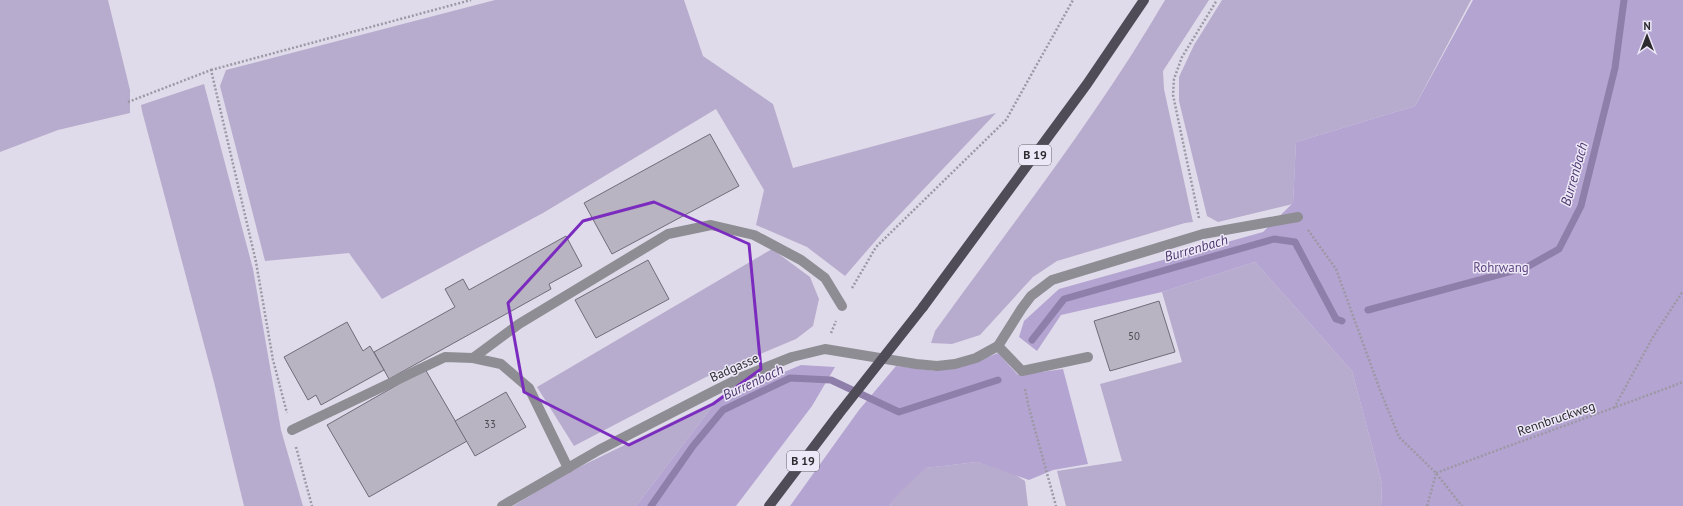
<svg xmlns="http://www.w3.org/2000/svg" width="1683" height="506" font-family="'PT Sans',sans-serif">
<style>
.green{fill:#b7accd}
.forest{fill:#b4a4d1}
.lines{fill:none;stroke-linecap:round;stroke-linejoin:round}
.stream{stroke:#8e7faa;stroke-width:7}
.building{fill:#b8b4c2;stroke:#706c79}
.path{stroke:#9c98a4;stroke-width:2.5;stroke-dasharray:2 2;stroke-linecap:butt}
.minor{stroke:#8f8d94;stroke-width:10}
.major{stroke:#504c57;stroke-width:10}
.major-bridge{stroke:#504c57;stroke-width:10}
.marked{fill:none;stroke:#7b2cbf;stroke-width:3;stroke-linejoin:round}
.labels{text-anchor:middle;stroke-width:3;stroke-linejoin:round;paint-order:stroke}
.number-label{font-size:11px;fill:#504d54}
.shield{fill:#ede8f7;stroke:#67646c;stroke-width:1}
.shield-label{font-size:12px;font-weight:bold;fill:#2d2b30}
.park-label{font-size:13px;fill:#604983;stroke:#ede8f7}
.street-label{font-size:13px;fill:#2d2b30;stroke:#ede8f7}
.water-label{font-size:14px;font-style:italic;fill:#4e376f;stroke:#ede8f7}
</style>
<rect width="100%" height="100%" fill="#e0dbea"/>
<!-- green -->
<g class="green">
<polygon points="0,0 108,0 130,90 130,113 58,130 0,152"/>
<polygon points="495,0 684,0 703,56 773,104 793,168 996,113 884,231 845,276 807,247 756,225 764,190 716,109 543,213 382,299 349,253 265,261 220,86 226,70"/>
<path d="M1165,0H1209L1163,71L1164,89L1193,222L1185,223L1057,261L1033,277L980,335L952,344L931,343L935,331C1013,223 1098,115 1165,0Z"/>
<polygon points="1222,0 1471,0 1415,106 1296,142 1293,204 1218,222 1207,216 1179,101 1179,77 1194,45"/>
<polygon points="204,84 253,269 281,430 303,506 244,506 214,382 142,111 141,105"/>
<polygon points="772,249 810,277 819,299 813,326 796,339 706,377 574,446 537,387"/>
<polygon points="1255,262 1352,371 1382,484 1381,506 1066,506 1057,471 1122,461 1100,384 1182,362 1162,292"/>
<polygon points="717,400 636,506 513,506 565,474"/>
<polygon points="977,462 1014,474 1025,481 1028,506 889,506 901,490 925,468"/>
</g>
<!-- forest -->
<g class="forest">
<polygon points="1473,0 1683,0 1683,506 1381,506 1382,484 1352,371 1255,262 1162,292 1061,315 1037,351 1019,337 1024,321 1059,289 1263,232 1293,203 1296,142 1415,106"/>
<polygon points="998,353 1018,375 1063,369 1088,464 1053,470 1029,480 977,462 926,468 901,491 889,506 790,506 859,410 896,366 936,371 981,360"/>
<polygon points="801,365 835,367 812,406 736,506 636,506 717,400"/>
</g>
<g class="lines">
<!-- stream -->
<g class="stream">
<polyline points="1368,310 1527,267 1559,249 1581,206 1615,68 1624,0"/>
<polyline points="1032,340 1064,299 1274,239 1295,242 1336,319 1342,321"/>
<polyline points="651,506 693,446 723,410 790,378 831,380 899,412 998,380"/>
</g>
</g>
<!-- building -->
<g class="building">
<polygon points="710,134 739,186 612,254 584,203"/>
<polygon points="566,236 582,266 549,284 551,289 389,379 374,352 455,307 445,289 463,279 469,290"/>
<polygon points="648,260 669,299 596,338 575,300"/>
<polygon points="1159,301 1175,352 1110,371 1094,321"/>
<polygon points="347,322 363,351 370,346 384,370 321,405 316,395 308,400 284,357"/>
<polygon points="425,369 467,441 369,497 327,425"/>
<polygon points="506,392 526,427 475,456 455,421"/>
</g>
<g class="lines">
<!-- path -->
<g class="path">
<polyline points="211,70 471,0"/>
<polyline points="128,102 211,70 256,262 273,360 287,413"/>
<polyline points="1199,218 1173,95 1174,79 1182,57 1217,0"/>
<polyline points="1308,230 1336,269 1380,390 1399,437 1436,473 1462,506"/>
<polyline points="852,288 876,247 1006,120 1073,0"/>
<polyline points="831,333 836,321"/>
<polyline points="1025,389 1029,408 1056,506"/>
<polyline points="1614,408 1653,337 1683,291"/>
<polyline points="296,447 312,506"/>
<path d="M1436,473C1518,442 1601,413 1683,382"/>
<polyline points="1427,506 1436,474"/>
</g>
<!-- minor -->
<g class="minor">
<polyline points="998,346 1022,308 1031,296 1052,280 1203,234 1298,217"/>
<polyline points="998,346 1022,371 1088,357"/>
<polyline points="473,358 501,364 529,388 568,468"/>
<polyline points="292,430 445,357 473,358 519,324 668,234 711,225 754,235 801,260 825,278 842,306"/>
<polyline points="502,506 599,450 712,392 742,377 792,357 825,349 916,364 937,366 955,364 976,358 998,346"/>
</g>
<!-- major -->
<g class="major">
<polyline points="923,307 1087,84 1144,0"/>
<polyline points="769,506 838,415"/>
</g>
<!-- major-bridge -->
<polyline class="major-bridge" points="838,415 923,307"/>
</g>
<!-- marked area -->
<path class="marked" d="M654,202L749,244L761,369L713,404L629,445L524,392L508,303L583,221Z"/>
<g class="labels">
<!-- number labels -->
<g class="number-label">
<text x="1134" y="340">50</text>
<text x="490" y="428">33</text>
</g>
<!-- shield labels -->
<g class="shield">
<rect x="1019" y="145" width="32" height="20" rx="3"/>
<rect x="787" y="451" width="32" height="20" rx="3"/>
</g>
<g class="shield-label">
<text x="1035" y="159">B 19</text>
<text x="803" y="465">B 19</text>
</g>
<!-- park labels -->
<g class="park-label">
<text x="1501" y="272">Rohrwang</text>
</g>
<!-- street labels -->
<g class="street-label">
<text transform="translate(734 367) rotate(-24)" y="5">Badgasse</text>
<text transform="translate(1556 418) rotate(-19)" y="5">Rennbruckweg</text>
</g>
<!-- water labels -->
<g class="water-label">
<text transform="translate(1574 174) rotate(-74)" y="5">Burrenbach</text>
<text transform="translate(1196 248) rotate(-16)" y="5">Burrenbach</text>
<text transform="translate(753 382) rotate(-25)" y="5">Burrenbach</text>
</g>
</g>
<!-- north arrow -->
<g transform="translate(1647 36)" stroke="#ede8f7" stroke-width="3" paint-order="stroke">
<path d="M0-3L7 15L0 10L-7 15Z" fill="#2d2b30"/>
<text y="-6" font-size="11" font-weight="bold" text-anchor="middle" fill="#2d2b30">N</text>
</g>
</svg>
